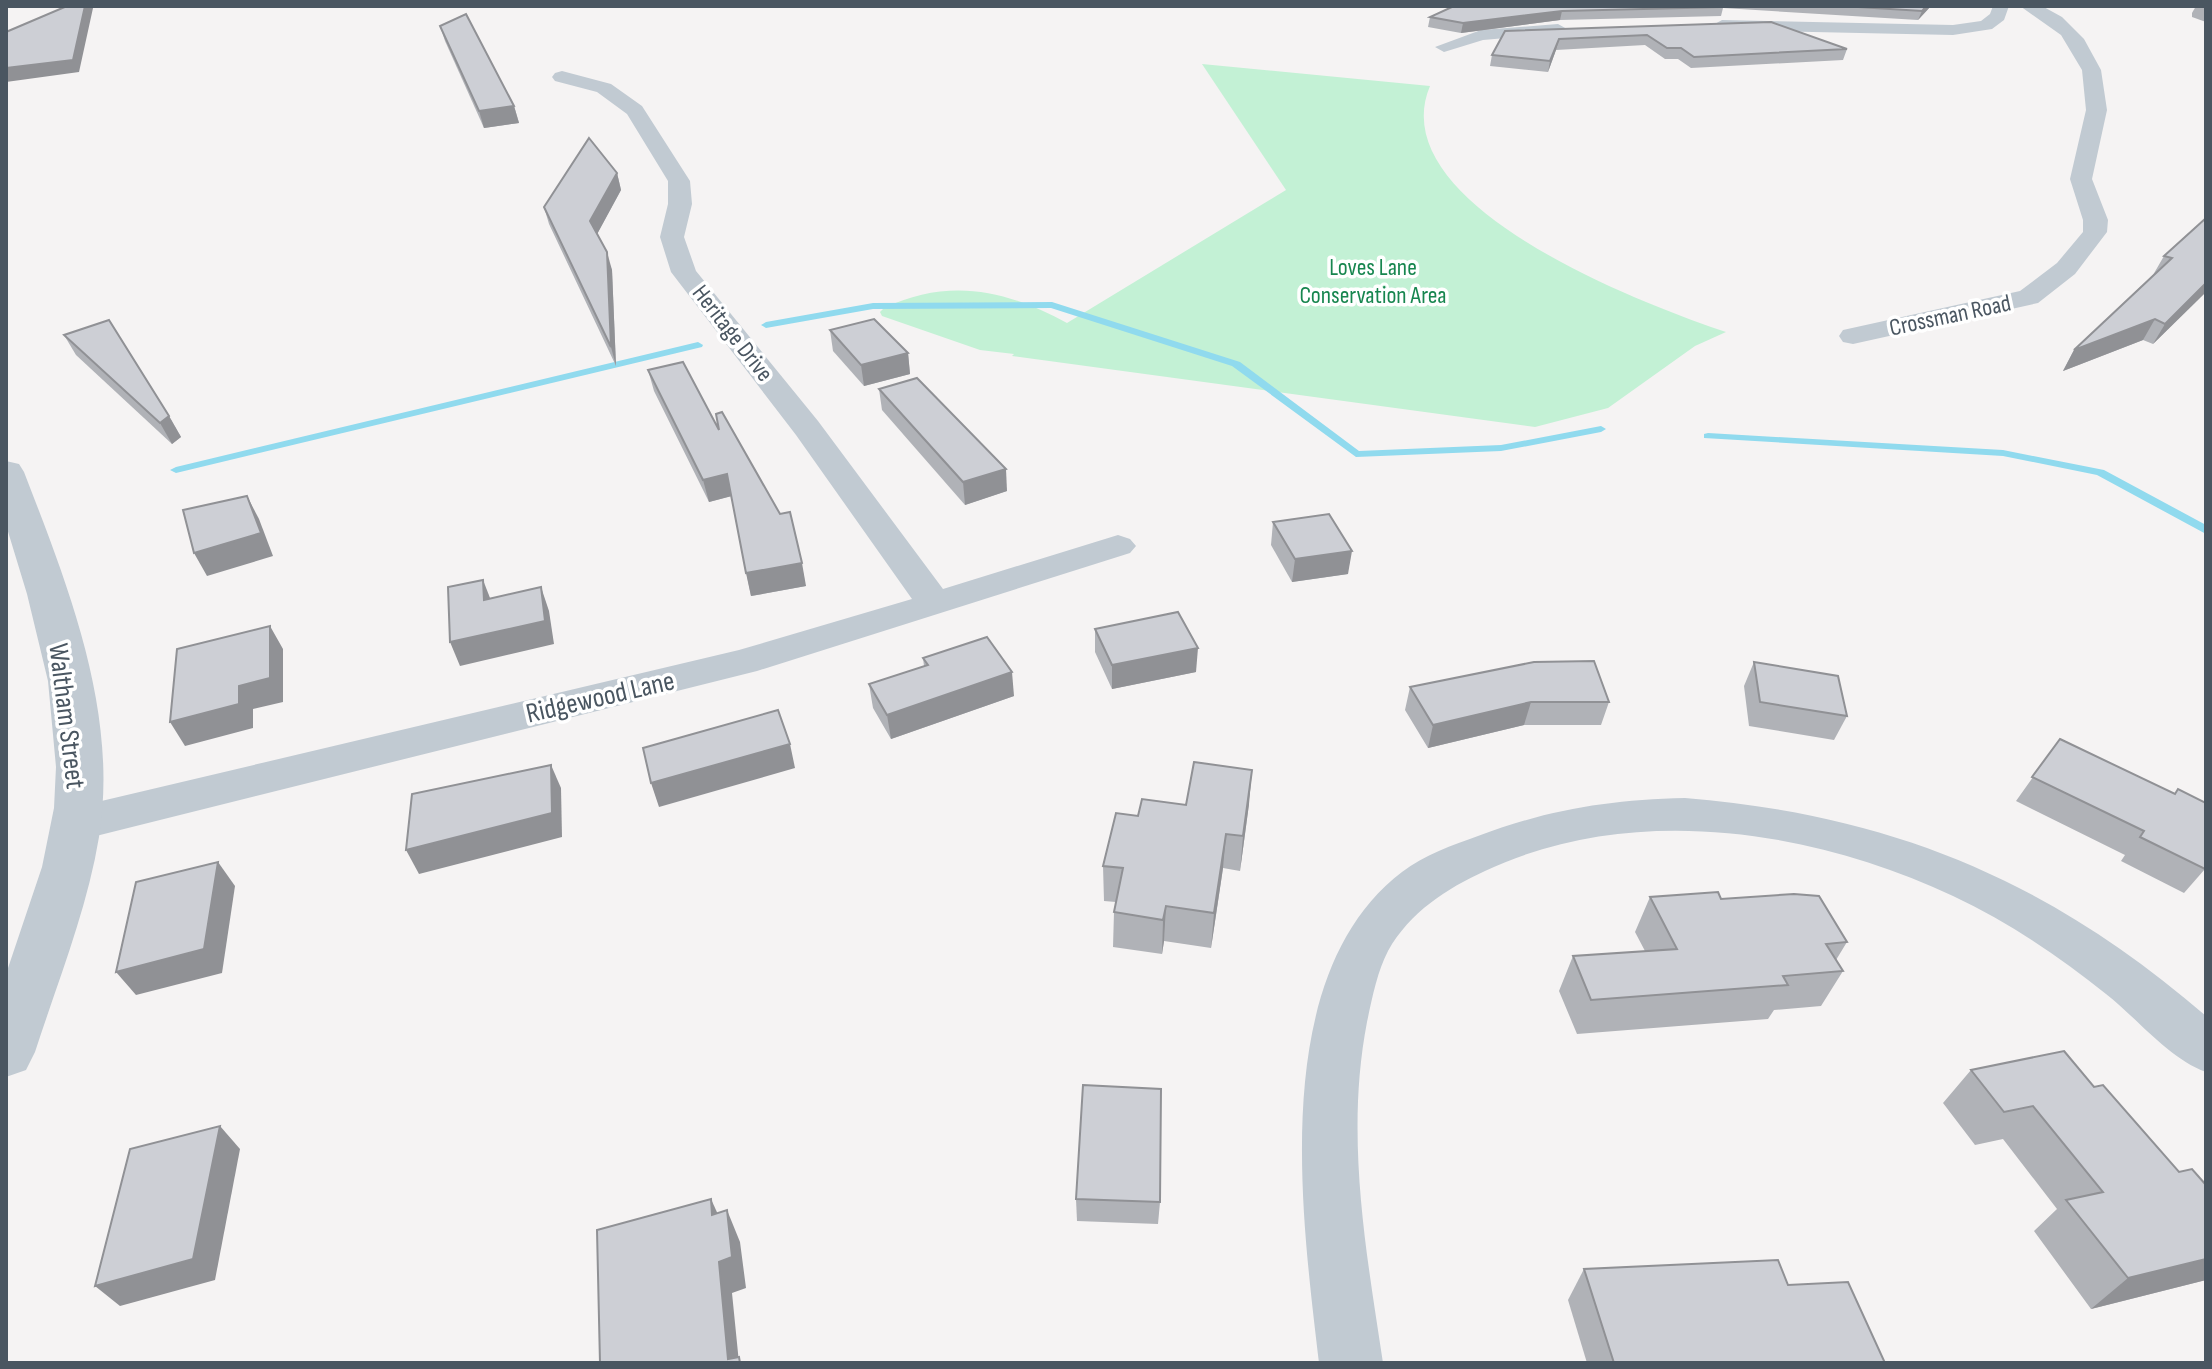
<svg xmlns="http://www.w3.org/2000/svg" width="2212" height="1369" font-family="'Sofia Sans Condensed',sans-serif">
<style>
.green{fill:#c3f1d5}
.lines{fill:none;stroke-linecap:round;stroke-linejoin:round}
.stream{fill:#90daee;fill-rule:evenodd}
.minor{fill:#c1cad2;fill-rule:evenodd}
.tertiary{fill:#c1cad2;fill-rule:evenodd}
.wall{fill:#b0b2b7}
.shaded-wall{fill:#909195}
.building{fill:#cdcfd5;stroke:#909195;stroke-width:2}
.labels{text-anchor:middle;stroke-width:7;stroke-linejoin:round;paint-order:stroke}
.far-park-label{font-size:24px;fill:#17864f;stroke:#fff}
.far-street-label{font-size:24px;fill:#4a5661;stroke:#fff}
.street-label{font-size:28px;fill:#4a5661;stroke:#fff}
</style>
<rect width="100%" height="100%" fill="#f5f3f3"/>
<!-- green -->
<path class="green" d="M1202,64L1430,86C1380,205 1645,305 1726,332L1695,346L1608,408L1535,427L1012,356L1014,354L980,350L882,316L880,312L884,308C949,277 1007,290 1067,323L1286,190Z"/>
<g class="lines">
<!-- stream -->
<g class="stream">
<polygon points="1052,302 1240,362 1359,451 1501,445 1601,426 1606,429 1601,432 1501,451 1356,457 1232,366 1051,308 873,309 766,328 761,325 766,322 873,303"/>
<polygon points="698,342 703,345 702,347 176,473 170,470 176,467"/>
<polygon points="1708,433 2003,450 2104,470 2206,525 2206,534 2097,475 2003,456 1704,438 1704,434"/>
</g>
<!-- minor -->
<g class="minor">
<polygon points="1993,6 2009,6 2004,20 1992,29 1953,35 1722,30 1713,25 1722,20 1953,25 1981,21 1990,14"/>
<polygon points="2020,6 2042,6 2062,17 2084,39 2101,70 2107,110 2092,179 2108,220 2107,232 2075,274 2038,303 1853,344 1843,342 1839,336 1843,330 2020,291 2057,263 2083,232 2083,220 2070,179 2086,110 2082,70 2061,35"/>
<polygon points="1558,24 1567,29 1564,33 1483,40 1444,52 1435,47 1481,30"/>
<polygon points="562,71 611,84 642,106 690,181 692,204 684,237 696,271 818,421 943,589 1118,535 1130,539 1136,546 1130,553 757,671 76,841 60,836 54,824 60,812 76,807 739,650 912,599 796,435 671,272 660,237 668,204 668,181 627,114 597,92 555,81 552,77 555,73"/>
<path d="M1685,798C1892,815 2048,880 2206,1016V1072C2168,1058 2138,1019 2106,994C2059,956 2008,922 1953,896C1811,829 1631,802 1485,871C1446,889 1410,912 1388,951C1377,972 1372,999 1367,1022C1345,1136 1366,1250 1383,1363H1319C1302,1216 1267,975 1402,872C1424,855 1453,845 1478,836C1550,809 1609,800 1685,798Z"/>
</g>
<!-- tertiary -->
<path class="tertiary" d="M6,461L19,464L24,472C68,586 119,712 99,837C87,910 58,981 35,1052L26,1070L6,1077V974L42,867L54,808L56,767L48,681L27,594L6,525Z"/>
</g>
<!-- wall -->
<g class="wall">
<polygon points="1454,6 1931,6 1918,20 1723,8 1721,16 1560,20 1461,33 1428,27 1430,17"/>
<polygon points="2196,6 2206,6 2206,22 2192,17 2192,13"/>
<polygon points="1771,22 1847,49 1843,60 1691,68 1678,59 1665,59 1645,45 1556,50 1548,72 1490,66 1492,55 1505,31"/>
<polygon points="440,26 514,106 519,123 484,128 445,41"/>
<polygon points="617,173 621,190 597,234 612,270 616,366 549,224 544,207"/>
<polygon points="2206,218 2206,292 2153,344 2143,340 2063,371 2074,350 2153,275 2164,256"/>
<polygon points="830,330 908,353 910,374 864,386 833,351"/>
<polygon points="64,335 169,416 181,437 172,444 76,355"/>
<polygon points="648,370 719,430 806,586 751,596 731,496 709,502 654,391"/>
<polygon points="879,389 1007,491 965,505 882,410"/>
<polygon points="1273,522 1348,574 1292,582 1271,545"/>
<polygon points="1095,629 1196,672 1112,689 1095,652"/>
<polygon points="923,658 1014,696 891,739 873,708 869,684 924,666"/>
<polygon points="1754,662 1847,716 1834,740 1749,726 1744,686"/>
<polygon points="1410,687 1609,702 1601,725 1524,725 1428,748 1405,710"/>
<polygon points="2060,739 2205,869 2184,893 2121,861 2125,855 2016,801"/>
<polygon points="1249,804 1240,871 1223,868 1211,948 1164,941 1162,954 1113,947 1114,912 1116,902 1104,901 1103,866 1138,816 1186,805"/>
<polygon points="1650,897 1721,899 1847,942 1836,960 1843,971 1821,1006 1774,1010 1768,1019 1577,1034 1559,991 1573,956 1645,951 1635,932"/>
<polygon points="1971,1070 2094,1087 2179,1172 2206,1185 2206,1280 2091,1309 2034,1231 2057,1209 2003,1139 1975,1145 1943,1103"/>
<polygon points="1076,1199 1160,1202 1158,1224 1077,1221"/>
<polygon points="1584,1269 1788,1285 1885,1363 1587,1363 1568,1300"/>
</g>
<!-- shaded-wall -->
<g class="shaded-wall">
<polygon points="85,6 91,6 93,8 79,72 6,82 6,68"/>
<polygon points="1926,6 1931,6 1918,20 1922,11"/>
<polygon points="1562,11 1560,20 1461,33 1463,23"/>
<polygon points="1559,39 1556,50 1548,72 1550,61"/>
<polygon points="514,106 519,123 484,128 479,111"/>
<polygon points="617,173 621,190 595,238 590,221"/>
<polygon points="607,252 612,270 616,366 611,347"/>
<polygon points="2206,283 2206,292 2153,344 2165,324"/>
<polygon points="2155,319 2143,340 2063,371 2074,350"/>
<polygon points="908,353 910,374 864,386 861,365"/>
<polygon points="169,416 181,437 172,444 160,423"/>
<polygon points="1006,469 1007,491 965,505 963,482"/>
<polygon points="727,474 732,496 709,502 703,480"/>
<polygon points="247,496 259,519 273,556 207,576 194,553"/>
<polygon points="1352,551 1348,574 1292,582 1295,559"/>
<polygon points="802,563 806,586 751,596 746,573"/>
<polygon points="483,580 492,603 484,600"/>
<polygon points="541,587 549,611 554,644 460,666 450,642"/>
<polygon points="270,626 283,649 283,702 253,709 253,728 185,746 170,722 239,686"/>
<polygon points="1198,648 1196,672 1112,689 1112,665"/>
<polygon points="1012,672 1014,696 891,739 887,715"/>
<polygon points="1531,702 1524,725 1428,748 1433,725"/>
<polygon points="790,744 795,768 659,807 651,783"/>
<polygon points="551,765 561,788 562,837 419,874 406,850"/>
<polygon points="1252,770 1249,804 1240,871 1243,836"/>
<polygon points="1226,834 1223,868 1211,948 1214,913"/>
<polygon points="218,862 235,886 222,973 136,995 116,972"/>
<polygon points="1166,906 1164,941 1162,954 1163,920"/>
<polygon points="220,1126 240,1149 215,1280 120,1306 95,1286"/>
<polygon points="711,1199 725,1230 712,1215"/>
<polygon points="727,1210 740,1242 746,1288 732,1293 739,1363 728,1359 719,1262"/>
<polygon points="2206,1259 2206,1280 2091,1309 2128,1278"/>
</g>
<!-- building -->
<g class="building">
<polygon points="67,6 85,6 73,60 6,68 6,32"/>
<polygon points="1454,6 1722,6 1724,7 1562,11 1463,23 1430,17"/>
<polygon points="1842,6 1926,6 1922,11"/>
<polygon points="466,14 514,106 479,111 440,26"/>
<polygon points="1771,22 1847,49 1694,57 1681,48 1667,48 1647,35 1559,39 1550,61 1492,55 1505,31"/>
<polygon points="589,138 617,173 590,221 607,252 611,347 544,207"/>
<polygon points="2206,218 2206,283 2165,324 2155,319 2074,350 2172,258 2164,256"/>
<polygon points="874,319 908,353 861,365 830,330"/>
<polygon points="109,320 169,416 160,423 64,335"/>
<polygon points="683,362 719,430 716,414 722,412 780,514 790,512 802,563 746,573 727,474 703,480 648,370"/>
<polygon points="917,378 1006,469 963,482 879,389"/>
<polygon points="247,496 261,533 194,553 183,510"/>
<polygon points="1329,514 1352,551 1295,559 1273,522"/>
<polygon points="483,580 484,600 541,587 545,621 450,642 448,587"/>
<polygon points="1178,612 1198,648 1112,665 1095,629"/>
<polygon points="270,626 270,678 239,686 239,704 170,722 177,649"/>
<polygon points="987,637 1012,672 887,715 869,684 928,665 923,658"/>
<polygon points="1594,661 1609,702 1531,702 1433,725 1410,687 1534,662"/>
<polygon points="1754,662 1838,676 1847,716 1760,702"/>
<polygon points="778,710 790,744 651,783 643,748"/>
<polygon points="2060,739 2175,794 2178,789 2206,803 2206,867 2205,869 2140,837 2144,831 2032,777"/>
<polygon points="1194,762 1252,770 1243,836 1226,834 1214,913 1166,906 1163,920 1114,912 1123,868 1103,866 1116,813 1138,816 1142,799 1186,805"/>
<polygon points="551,765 552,813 406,850 412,794"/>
<polygon points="218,862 204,949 116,972 136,882"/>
<polygon points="1718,892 1721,899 1794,894 1819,896 1847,942 1826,944 1843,971 1783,976 1788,985 1591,1000 1573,956 1677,949 1650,897"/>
<polygon points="2064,1051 2094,1087 2103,1085 2179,1172 2192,1169 2206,1185 2206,1259 2128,1278 2066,1200 2103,1192 2033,1106 2004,1112 1971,1070"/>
<polygon points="1083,1085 1161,1089 1160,1202 1076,1199"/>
<polygon points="220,1126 193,1259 95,1286 130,1149"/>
<polygon points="711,1199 712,1215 727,1210 732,1257 719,1262 728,1359 739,1357 740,1363 600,1363 597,1230"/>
<polygon points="1778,1260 1788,1285 1848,1282 1885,1363 1614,1363 1584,1269"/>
</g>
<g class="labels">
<!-- far-park labels -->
<g class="far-park-label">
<text x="1373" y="275">Loves Lane<tspan x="1373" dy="28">Conservation Area</tspan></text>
</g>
<!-- far-street labels -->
<g class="far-street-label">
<text transform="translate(1950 315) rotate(-12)" y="8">Crossman Road</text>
<text transform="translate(733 333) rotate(52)" y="8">Heritage Drive</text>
</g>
<!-- street labels -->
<g class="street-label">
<text transform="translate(600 696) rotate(-13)" y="10">Ridgewood Lane</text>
<text transform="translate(68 716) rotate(83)" y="10">Waltham Street</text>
</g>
</g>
<!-- border -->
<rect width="2212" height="1369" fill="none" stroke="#4a5661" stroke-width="16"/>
</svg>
